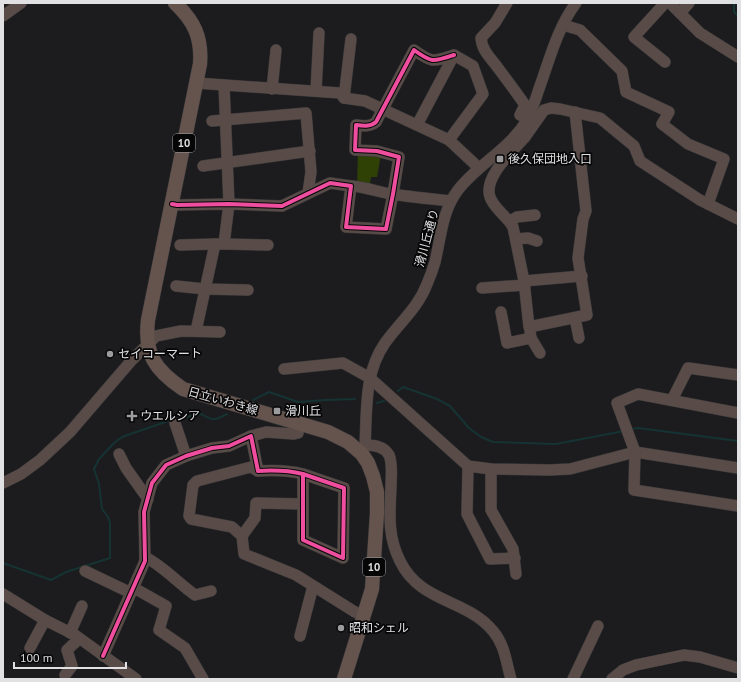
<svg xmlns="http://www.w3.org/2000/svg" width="741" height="682" font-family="'PT Sans','Noto Sans JP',sans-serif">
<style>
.green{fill:#304105}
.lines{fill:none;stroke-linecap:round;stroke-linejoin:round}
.stream{stroke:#163333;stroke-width:2}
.minor-casing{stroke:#38383a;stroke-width:12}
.major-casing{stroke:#38383a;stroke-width:15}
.minor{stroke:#594b47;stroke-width:11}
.major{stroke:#65534e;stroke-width:14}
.cycleway-casing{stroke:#060607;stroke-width:6}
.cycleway{stroke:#ef4d9e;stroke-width:4}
.poi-dot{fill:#9c9c9f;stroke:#060607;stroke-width:1.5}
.labels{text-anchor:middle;stroke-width:3.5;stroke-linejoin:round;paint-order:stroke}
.shield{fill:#060607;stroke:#9f9fa2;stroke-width:1}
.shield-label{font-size:11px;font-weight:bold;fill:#e1e1e4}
.poi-label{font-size:12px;fill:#e1e1e4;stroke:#060607;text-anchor:start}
.street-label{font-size:12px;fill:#e1e1e4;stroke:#060607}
</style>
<rect width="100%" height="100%" fill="#1c1c1e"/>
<!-- green -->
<polygon class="green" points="358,150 381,154 377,177 371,177 369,190 357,186"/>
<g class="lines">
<!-- stream -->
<g class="stream">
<polyline points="734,3 734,12 738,16"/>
<polyline points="398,391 403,387 437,399 450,406 469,428 481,437 493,442 556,444 624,431"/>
<polyline points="253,400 269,392 298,402 326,400 355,399"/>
<polyline points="377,403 384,401"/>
<path d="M176,419L201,414C213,421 214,421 227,414"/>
<polyline points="630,429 638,428 738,441"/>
<polyline points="3,563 51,580 66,572 110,558 110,523 108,517 102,509 99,484 94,469 99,459 114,443 122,437 171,420"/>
</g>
<!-- minor casing -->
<g class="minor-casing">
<g id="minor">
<path d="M507,3L495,23L481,38C482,51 491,58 498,68C507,80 516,92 525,105L520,115L528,118"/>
<polyline points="670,3 700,33 738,57"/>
<polyline points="680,13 689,3"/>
<polyline points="3,16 21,3"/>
<polyline points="563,25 580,30 622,71 626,92 669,112 662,124 688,144 724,159 708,204"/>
<polyline points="665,62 634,37 665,3"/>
<polyline points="224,85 340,93 344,98 365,101 449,140 479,168"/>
<polyline points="272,89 276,50"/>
<polyline points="316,91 319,33"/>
<polyline points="344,98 351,39"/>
<polyline points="212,121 306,113 311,172 308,193"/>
<polyline points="417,125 454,55 473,66 483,94 449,140"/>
<polyline points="519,134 525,137 544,110 551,108 560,109 600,118 634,146 640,161 700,200 738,219"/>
<path d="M525,137C513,151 483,177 490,197C494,209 507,216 513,227L524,281L529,327L587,315L578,258L583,219L586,211L575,112"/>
<polyline points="203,166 310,151"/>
<path d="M351,186C361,186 379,192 391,194C411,197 431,199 451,201"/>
<path d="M172,204L177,205L229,204L282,206L330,183L351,186L346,227L386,229L393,194L399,157L377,151L355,150L356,125C363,126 370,127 376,122L414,50C432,63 433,62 454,55"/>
<polyline points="510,221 517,217 535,215"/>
<polyline points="516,239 528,238 537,241"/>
<polyline points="224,244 268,245"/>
<polyline points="180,245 215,244"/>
<polyline points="524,281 582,276"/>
<polyline points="176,286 205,289 248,290"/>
<polyline points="482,288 525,285"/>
<polyline points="501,312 507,343 531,338"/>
<polyline points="575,318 579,338"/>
<polyline points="196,331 215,244 224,244 229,204 224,85 196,83"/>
<polyline points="530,331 531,338 540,353"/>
<polyline points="284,369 343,363 370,378 468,466 491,469 549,470 570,469 635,452 738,468"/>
<polyline points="672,400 688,368 738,375"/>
<polyline points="738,413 638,394 617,403 635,452 634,490 738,506"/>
<polyline points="175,423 186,456"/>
<polyline points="251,436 266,432 294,434 298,433 300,424"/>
<path d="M365,445C374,445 384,446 389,455C393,464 391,477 391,486C390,513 387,535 400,561C420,603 467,599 493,631C505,645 506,662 511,679"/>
<polyline points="119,454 126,468 148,499"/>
<path d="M362,454L365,445C367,410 364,373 385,343C399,323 418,308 427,284C430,277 433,269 435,262C441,237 442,211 458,190C478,164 510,149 527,120C533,109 536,97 540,86C550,58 558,27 576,3"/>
<polyline points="468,466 467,514 490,559 515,558"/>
<polyline points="491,469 491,510 513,549 516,574"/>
<polyline points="258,471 251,467 197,481 193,485 189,516 191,519 232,527 242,536 244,554 296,575 355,612 364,615"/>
<polyline points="3,483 21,474 40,460 70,432 131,361 156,336 181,331 220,332"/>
<polyline points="242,536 255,518 256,503 303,504"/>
<path d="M145,557C163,566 178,583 195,595L211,591"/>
<polyline points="85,571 131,593"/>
<polyline points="134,588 166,606 159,630 185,648 203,679"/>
<polyline points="3,594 45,620 75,635 136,679"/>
<polyline points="70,633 82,606"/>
<polyline points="300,636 313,586"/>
<polyline points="30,648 45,620"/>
<path d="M103,656L145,561L144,512L152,483L166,465L186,456L212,448L229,446L251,436L258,471C274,470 287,470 303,474V540L343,558L344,488L303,474"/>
<polyline points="65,675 72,666 67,650 79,639"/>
<polyline points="573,679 598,626"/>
<polyline points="612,679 623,670 636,665 684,655 700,657 738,668"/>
</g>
</g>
<!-- major casing -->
<g class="major-casing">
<path id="major" d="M175,3C194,21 202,37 200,64L148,320C144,354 155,370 183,389L328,432L348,442L362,454L368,463L373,476L377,492V513L372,589L344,679"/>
</g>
<!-- minor -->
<use href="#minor" class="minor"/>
<!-- major -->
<use href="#major" class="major"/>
<!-- cycleway casing -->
<g class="cycleway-casing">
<g id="cycleway">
<path d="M172,204L177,205L229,204L282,206L330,183L351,186L346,227L386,229L393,194L399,157L377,151L355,150L356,125C363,126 370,127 376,122L414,50C432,63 433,62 454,55"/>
<path d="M103,656L145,561L144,512L152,483L166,465L186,456L212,448L229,446L251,436L258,471C274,470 287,470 303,474V540L343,558L344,488L303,474"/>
</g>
</g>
<!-- cycleway -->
<use href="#cycleway" class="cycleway"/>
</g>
<!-- markers -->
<g class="poi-dot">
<rect x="496" y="155" width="8" height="8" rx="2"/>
<circle cx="110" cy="354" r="4"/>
<rect x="273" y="407" width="8" height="8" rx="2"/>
<path d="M130 410h4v4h4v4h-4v4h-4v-4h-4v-4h4z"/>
<circle cx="341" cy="628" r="4"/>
</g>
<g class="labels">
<!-- shield labels -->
<g class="shield">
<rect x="173" y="134" width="22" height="18" rx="3"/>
<rect x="363" y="558" width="22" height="18" rx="3"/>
</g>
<g class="shield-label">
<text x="184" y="147">10</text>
<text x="374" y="571">10</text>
</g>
<!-- poi labels -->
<g class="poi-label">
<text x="508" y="163">後久保団地入口</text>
<text x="118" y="358">セイコーマート</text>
<text x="285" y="415">滑川丘</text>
<text x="140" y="420">ウエルシア</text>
<text x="349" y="632">昭和シェル</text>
</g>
<!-- street labels -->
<g class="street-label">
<text transform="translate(427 238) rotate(-75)" y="4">滑川丘通り</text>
<text transform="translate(223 401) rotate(16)" y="4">日立いわき線</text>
</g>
</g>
<!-- border -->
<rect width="741" height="682" fill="none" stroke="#e1e1e4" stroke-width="8"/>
<!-- scale -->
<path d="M14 662v6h112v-6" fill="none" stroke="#e1e1e4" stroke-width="2"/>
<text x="20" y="662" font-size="12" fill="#e1e1e4" stroke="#060607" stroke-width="3" paint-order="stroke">100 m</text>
</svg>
